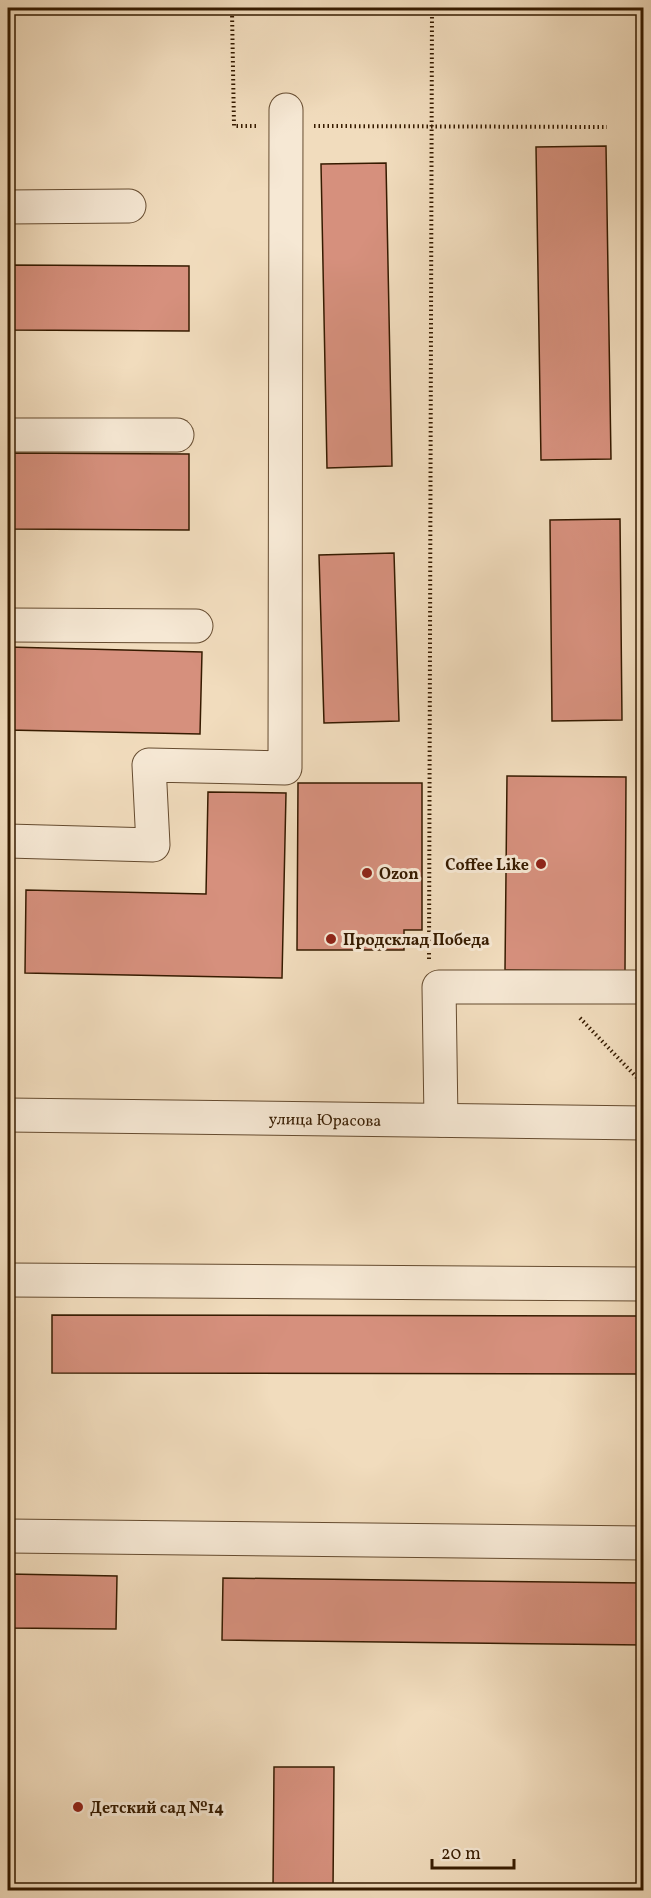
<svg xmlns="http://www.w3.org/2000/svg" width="651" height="1898" font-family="Vollkorn,serif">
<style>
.building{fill:#d6907d;stroke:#361b00;stroke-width:1.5}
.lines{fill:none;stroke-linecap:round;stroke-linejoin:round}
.minor-casing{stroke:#654b2f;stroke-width:35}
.path{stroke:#361b00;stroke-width:4;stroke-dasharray:1.5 3;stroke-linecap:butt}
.minor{stroke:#f6e8d4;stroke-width:33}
.poi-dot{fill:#8f2418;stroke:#f6e8d4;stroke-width:2}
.labels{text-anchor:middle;stroke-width:6;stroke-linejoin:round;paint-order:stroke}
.poi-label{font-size:16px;font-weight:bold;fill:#361b00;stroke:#f6e8d4;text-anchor:start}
.street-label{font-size:16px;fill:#361b00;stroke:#f6e8d4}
</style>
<rect width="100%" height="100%" fill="#f1dcbd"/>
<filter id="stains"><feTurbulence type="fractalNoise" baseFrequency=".00333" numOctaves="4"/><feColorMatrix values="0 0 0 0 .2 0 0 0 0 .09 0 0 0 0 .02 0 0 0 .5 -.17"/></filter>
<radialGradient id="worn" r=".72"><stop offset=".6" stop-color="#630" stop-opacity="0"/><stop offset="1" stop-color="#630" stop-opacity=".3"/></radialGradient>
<!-- building -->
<g class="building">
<polygon points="606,146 611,459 541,460 536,147"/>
<polygon points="386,163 392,466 327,468 321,164"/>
<polygon points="8,265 189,266 189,331 8,330"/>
<polygon points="8,453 189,454 189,530 8,529"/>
<polygon points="620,519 622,720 552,721 550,520"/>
<polygon points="394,553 399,721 324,723 319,555"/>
<polygon points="8,647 202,652 200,734 8,730"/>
<polygon points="507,776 626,777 625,971 505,970"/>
<polygon points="298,783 422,783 422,930 404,930 404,950 297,950"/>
<polygon points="208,792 286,793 282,978 25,973 26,890 206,894"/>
<polygon points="52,1315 644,1316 644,1374 52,1373"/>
<polygon points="8,1574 117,1576 116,1629 8,1628"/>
<polygon points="223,1578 644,1583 644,1645 222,1640"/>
<polygon points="274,1767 334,1767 333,1890 273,1890"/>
</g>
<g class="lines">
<!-- minor casing -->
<g class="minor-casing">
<g id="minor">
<polyline points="8,207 129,206"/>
<polyline points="8,435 177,435"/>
<polyline points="8,625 196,626"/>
<polyline points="8,841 153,845 149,765 285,768 286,110"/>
<polyline points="8,1115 644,1123"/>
<polyline points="441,1120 439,987 644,987"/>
<polyline points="8,1280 644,1284"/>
<polyline points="8,1536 644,1543"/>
</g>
</g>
<!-- path -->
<g class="path">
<polyline points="256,126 234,126 232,11 262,8"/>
<polyline points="314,126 607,127"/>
<polyline points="429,959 432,8"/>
<polyline points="580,1018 644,1085"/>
</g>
<!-- minor -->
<use href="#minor" class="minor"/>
</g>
<!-- markers -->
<g class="poi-dot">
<circle cx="541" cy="864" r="6"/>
<circle cx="367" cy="873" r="6"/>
<circle cx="331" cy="939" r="6"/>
<circle cx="78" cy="1807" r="6"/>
</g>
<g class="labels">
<!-- poi labels -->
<g class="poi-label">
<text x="529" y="870" text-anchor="end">Coffee Like</text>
<text x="379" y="879">Ozon</text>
<text x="343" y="945">Продсклад Победа</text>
<text x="90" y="1813">Детский сад №14</text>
</g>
<!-- street labels -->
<g class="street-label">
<text transform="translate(325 1119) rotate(1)" y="6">улица Юрасова</text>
</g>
</g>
<!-- margin -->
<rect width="651" height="1898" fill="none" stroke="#f1dcbd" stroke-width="30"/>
<rect x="9" y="9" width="633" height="1880" fill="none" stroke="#361b00" stroke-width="3"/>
<rect x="15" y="15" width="621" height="1868" fill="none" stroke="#361b00" stroke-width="1.5"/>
<!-- scale -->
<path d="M432 1859v9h82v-9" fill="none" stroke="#361b00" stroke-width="3"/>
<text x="441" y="1859" font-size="18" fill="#361b00" stroke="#f6e8d4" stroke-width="4.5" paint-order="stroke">20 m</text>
<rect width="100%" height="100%" filter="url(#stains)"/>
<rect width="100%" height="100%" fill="url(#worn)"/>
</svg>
